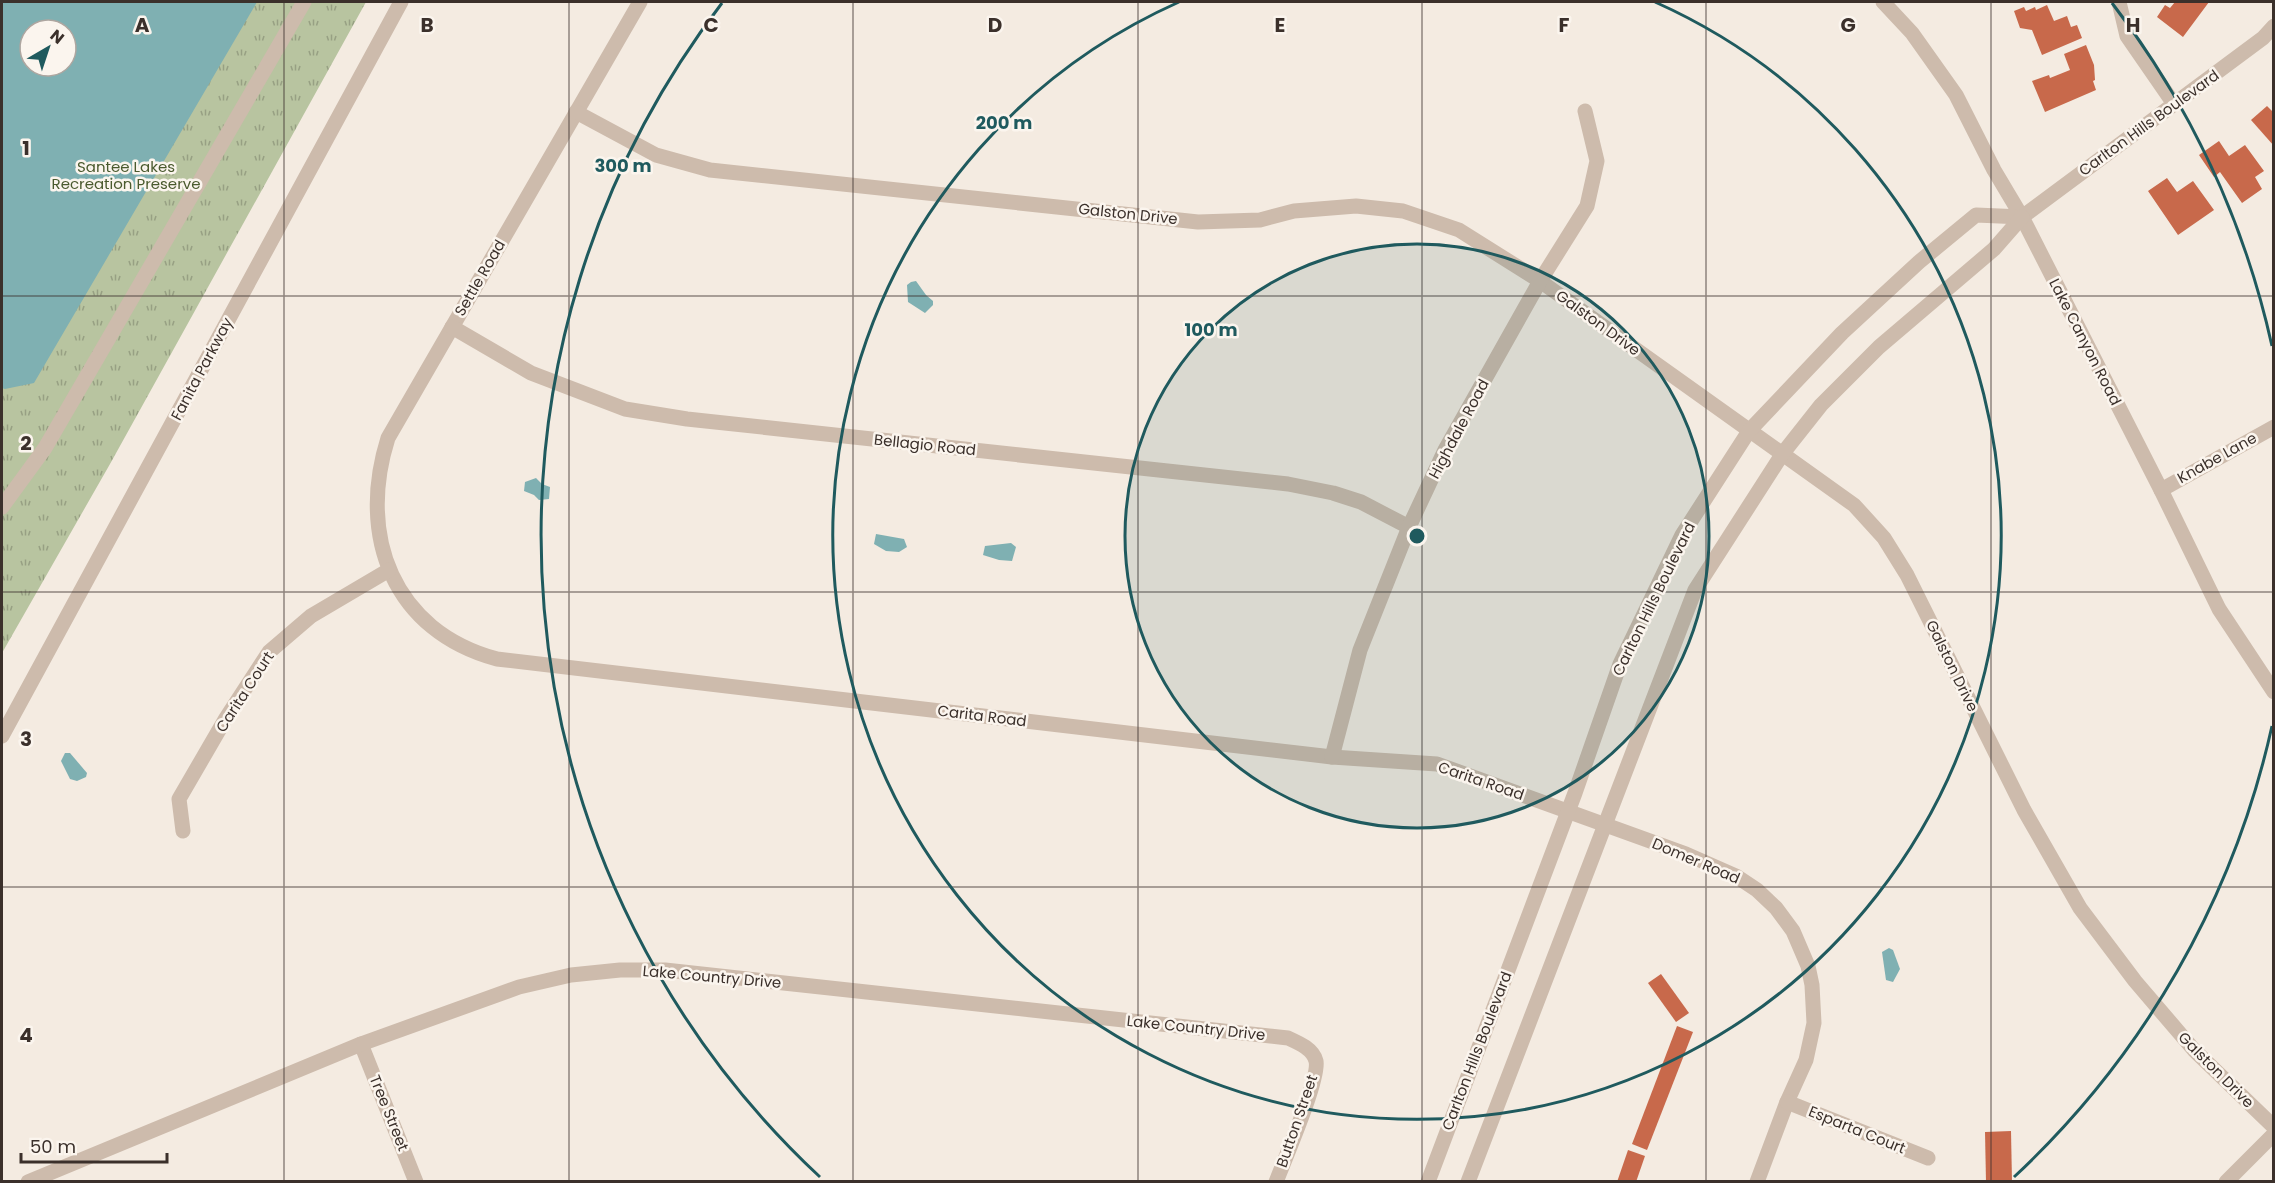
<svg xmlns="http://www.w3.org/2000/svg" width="2275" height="1183" font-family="Poppins,sans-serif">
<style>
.grass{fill:url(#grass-tufts);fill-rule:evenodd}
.water{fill:#7fb0b2;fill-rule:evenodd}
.building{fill:#c8694b}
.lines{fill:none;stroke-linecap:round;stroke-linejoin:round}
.minor{stroke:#cdbbac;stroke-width:15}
.tertiary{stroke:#cdbbac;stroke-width:15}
.grid{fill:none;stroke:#3b302b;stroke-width:1.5;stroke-opacity:0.55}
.ring{fill:none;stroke:#1f5a5e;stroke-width:3}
.labels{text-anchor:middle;stroke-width:5;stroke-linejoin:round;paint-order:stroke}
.street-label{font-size:15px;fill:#3b302b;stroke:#fbf5ee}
.park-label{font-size:15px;fill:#4a5a2e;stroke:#fbf5ee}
.grid-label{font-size:20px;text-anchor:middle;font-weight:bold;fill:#3b302b;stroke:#fbf5ee;stroke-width:5;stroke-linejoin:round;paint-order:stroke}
.centre{fill:#1f5a5e;stroke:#fbf5ee;stroke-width:3}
.ring-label{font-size:18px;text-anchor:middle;font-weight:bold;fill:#1f5a5e;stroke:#fbf5ee;stroke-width:5;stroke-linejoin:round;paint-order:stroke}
</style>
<defs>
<pattern id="grass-tufts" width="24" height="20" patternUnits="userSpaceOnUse" patternTransform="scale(1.5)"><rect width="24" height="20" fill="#b8c4a0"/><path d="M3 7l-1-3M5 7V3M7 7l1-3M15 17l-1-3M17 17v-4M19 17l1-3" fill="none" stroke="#97a083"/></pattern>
</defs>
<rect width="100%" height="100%" fill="#f4ebe1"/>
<!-- grass -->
<path class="grass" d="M2,2H366L110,464L2,653ZM30,30H66V66H30Z"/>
<!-- water -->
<g class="water">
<path d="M2,2H257L34,383L5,389L2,388ZM30,30H66V66H30Z"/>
<polygon points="916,281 926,295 933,301 933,305 925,313 908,302 907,285 911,282"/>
<polygon points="536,478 542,484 550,487 549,499 539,500 534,495 524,491 525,482"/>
<polygon points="876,534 904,539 907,547 899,552 886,551 874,544"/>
<polygon points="1011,543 1016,547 1012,561 999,560 983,555 985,546"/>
<polygon points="65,753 70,753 87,773 86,777 77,781 70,779 61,761"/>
<polygon points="1889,948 1893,950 1900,969 1893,982 1886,980 1882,952"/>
</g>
<!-- building -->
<g class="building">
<polygon points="2175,2 2209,2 2183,37 2157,17 2165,5 2170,8"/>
<polygon points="2047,5 2054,21 2067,16 2071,27 2077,25 2082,38 2042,55 2032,30 2020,28 2014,11 2024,7 2026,11 2035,7 2036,10"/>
<polygon points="2086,45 2094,65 2095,80 2093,81 2096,90 2045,112 2032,81 2049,75 2050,78 2070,70 2064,54"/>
<polygon points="2267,106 2274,113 2274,146 2251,120"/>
<polygon points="2219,141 2229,156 2245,145 2264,171 2255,177 2262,189 2242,203 2220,172 2214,177 2199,155"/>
<polygon points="2167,178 2177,192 2193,181 2214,210 2178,235 2148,191"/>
<polygon points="1661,974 1689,1013 1676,1022 1648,983"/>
<polygon points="1677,1026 1693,1032 1647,1150 1632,1144"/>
<polygon points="2011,1131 2012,1182 1986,1182 1985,1132"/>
<polygon points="1628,1150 1645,1156 1636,1182 1617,1182"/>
</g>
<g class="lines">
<!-- minor -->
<g class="minor">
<path d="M640,2L388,438C357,536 393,631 497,659L1332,757L1437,764L1686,854L1736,876L1757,890L1776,908L1793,931L1808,966L1812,985L1814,1023L1806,1060L1787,1102L1757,1182"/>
<polyline points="2119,2 2127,36 2174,104"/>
<polyline points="576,112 656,155 710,170 1198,222 1260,220 1294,211 1356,206 1403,211 1459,230 1540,281 1854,505 1884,538 1907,575 2024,810 2080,908 2135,981 2194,1050 2274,1127"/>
<polyline points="2022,217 2263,38 2274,26"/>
<polyline points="452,327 531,373 625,409 687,419 1288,484 1333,493 1361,502 1409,527"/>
<polyline points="2161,490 2274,427"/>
<polyline points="2,507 45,448 304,2"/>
<polyline points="1332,757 1360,650 1409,527 1445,450 1540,281 1587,206 1597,161 1585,111"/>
<polyline points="183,831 179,799 226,718 269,652 311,616 389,570"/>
<polyline points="361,1044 416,1182"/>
<polyline points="1787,1102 1928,1158"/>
<path d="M28,1182L361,1044L519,987L571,975L620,970H665L1288,1038C1299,1043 1313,1049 1316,1061C1320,1078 1284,1161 1276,1182"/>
<polyline points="2226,1182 2274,1134"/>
</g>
<!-- tertiary -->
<g class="tertiary">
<polyline points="1883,2 1912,33 1956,95 1994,170 2022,217 2161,490 2219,609 2274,692"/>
<polyline points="2,736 401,2"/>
<polyline points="1428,1182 1575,793 1620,664 1682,535 1749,431 1842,333 1919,262 1976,215 2022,217"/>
<polyline points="1468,1182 1695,590 1783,453 1821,405 1879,347 1994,249 2022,217"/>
</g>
</g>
<!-- grid -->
<path class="grid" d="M284,2V1182M569,2V1182M853,2V1182M1138,2V1182M1422,2V1182M1706,2V1182M1991,2V1182M2,296H2274M2,592H2274M2,887H2274"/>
<!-- distance rings -->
<circle cx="1417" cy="536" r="292" fill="#1f5a5e" fill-opacity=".12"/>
<g class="ring">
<circle cx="1417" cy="536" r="292"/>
<path d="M1655 2A584 584 0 1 1 1179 2"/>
<path d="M2272 726A876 876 0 0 1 2014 1177M820 1177A876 876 0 0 1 722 3M2112 3A876 876 0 0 1 2272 346"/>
</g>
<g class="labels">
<!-- street labels -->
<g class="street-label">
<text transform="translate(2149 123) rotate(-36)" y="5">Carlton Hills Boulevard</text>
<text transform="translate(1128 214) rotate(6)" y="5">Galston Drive</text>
<text transform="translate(480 278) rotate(-60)" y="5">Settle Road</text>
<text transform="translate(1598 323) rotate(36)" y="5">Galston Drive</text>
<text transform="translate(2085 342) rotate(63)" y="5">Lake Canyon Road</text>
<text transform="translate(202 369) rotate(-62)" y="5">Fanita Parkway</text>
<text transform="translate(1459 429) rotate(-62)" y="5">Highdale Road</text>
<text transform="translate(925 445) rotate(6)" y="5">Bellagio Road</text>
<text transform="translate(2217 458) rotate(-29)" y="5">Knabe Lane</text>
<text transform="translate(1654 599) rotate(-64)" y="5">Carlton Hills Boulevard</text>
<text transform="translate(1952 666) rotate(64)" y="5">Galston Drive</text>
<text transform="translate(245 692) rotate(-57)" y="5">Carita Court</text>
<text transform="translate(982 716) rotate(7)" y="5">Carita Road</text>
<text transform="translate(1481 781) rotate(19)" y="5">Carita Road</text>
<text transform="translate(1696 861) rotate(23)" y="5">Domer Road</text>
<text transform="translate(712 977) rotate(5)" y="5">Lake Country Drive</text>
<text transform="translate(1196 1028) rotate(6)" y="5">Lake Country Drive</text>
<text transform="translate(1477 1051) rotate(-69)" y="5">Carlton Hills Boulevard</text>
<text transform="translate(2216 1070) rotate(45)" y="5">Galston Drive</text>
<text transform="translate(389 1113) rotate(68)" y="5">Tree Street</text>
<text transform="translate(1297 1121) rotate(-71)" y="5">Button Street</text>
<text transform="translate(1857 1130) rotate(22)" y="5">Esparta Court</text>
</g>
<!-- park labels -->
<g class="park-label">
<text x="126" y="172">Santee Lakes<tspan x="126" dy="17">Recreation Preserve</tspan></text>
</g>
</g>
<g class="grid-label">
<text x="142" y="32">A</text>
<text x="427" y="32">B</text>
<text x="711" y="32">C</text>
<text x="995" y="32">D</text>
<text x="1280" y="32">E</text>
<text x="1564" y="32">F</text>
<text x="1848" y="32">G</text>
<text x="2133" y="32">H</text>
<text x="26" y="155">1</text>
<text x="26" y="450">2</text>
<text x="26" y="746">3</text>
<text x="26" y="1042">4</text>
</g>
<circle cx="1417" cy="536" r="9" class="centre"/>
<g class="ring-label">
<text x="1004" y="129">200 m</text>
<text x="623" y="172">300 m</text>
<text x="1211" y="336">100 m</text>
</g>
<!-- border -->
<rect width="2275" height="1183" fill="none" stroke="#3b302b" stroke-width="6"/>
<!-- north arrow -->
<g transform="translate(48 48) rotate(39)"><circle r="28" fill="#fbf5ee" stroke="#aea6a0" stroke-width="1.5"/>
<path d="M0-4.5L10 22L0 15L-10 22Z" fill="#1f5a5e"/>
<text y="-9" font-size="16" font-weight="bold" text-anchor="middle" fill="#3b302b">N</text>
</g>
<!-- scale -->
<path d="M21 1153v9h146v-9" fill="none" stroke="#3b302b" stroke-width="3"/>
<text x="30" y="1153" font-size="18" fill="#3b302b" stroke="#fbf5ee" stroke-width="4.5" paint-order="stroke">50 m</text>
</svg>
